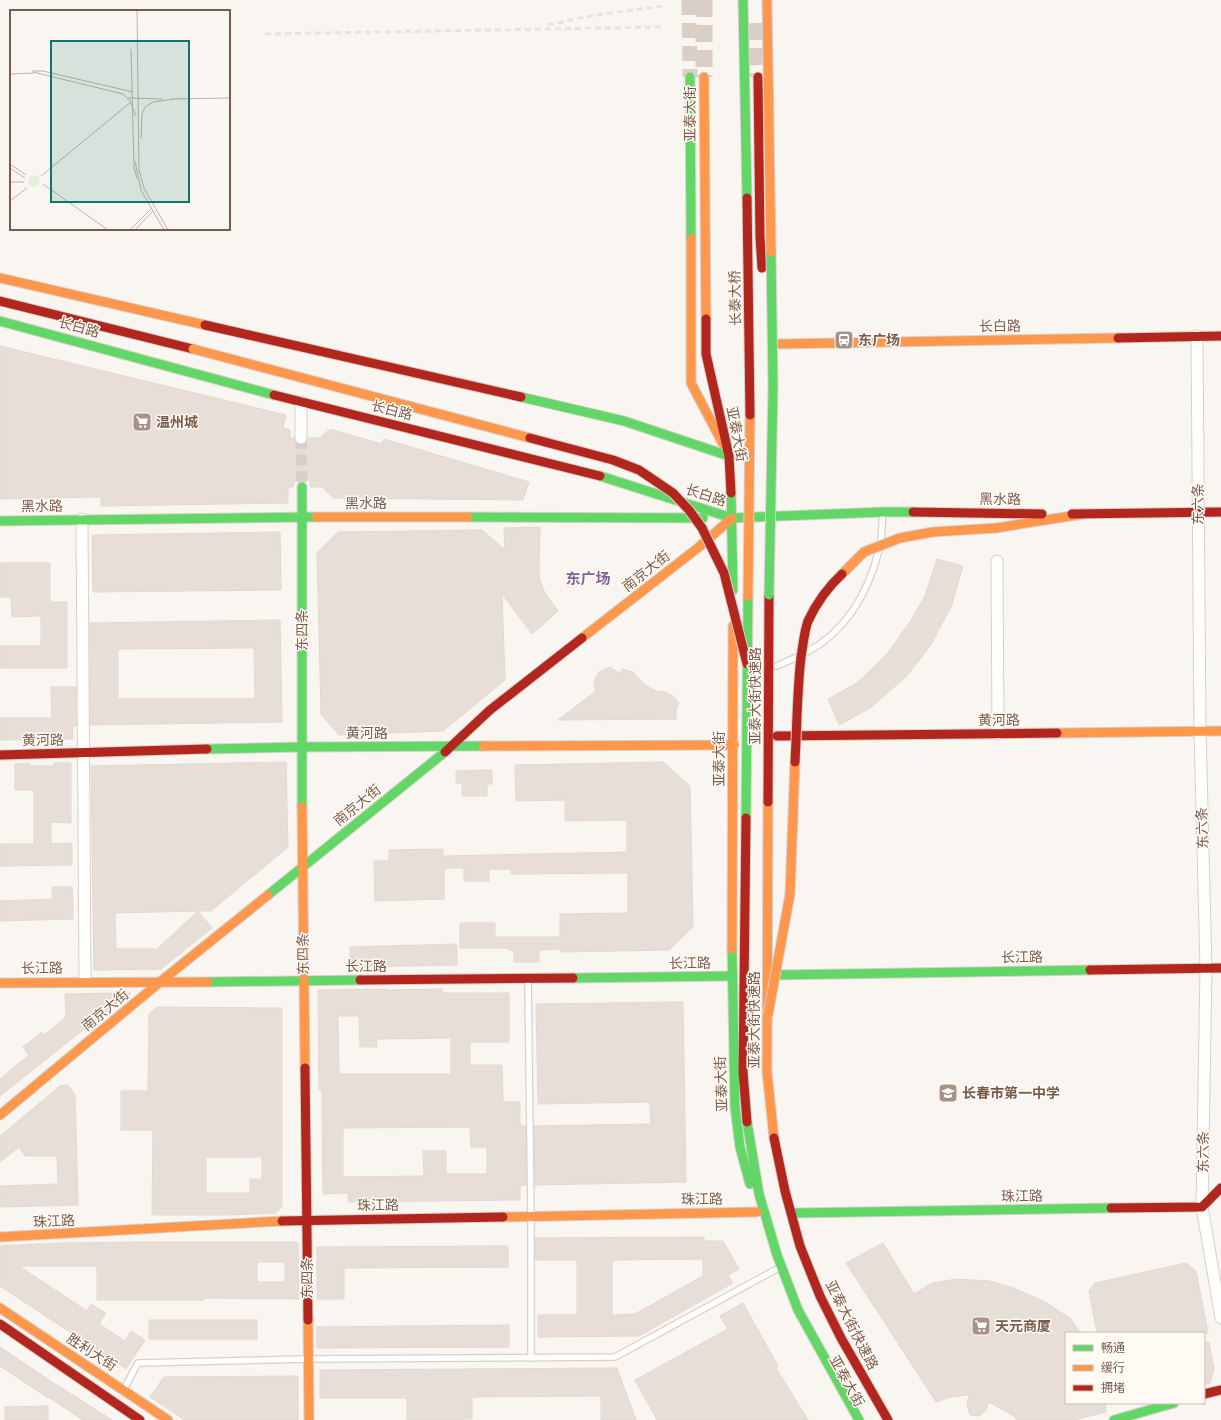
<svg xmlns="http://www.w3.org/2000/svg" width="1221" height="1420" font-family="Overpass,'Noto Sans SC',sans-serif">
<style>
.building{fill:#e6ded7;stroke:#e2d8d2;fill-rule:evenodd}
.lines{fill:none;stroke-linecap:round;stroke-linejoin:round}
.street-tunnel{stroke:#d9cfc7;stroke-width:11;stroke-dasharray:11 5.5;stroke-linecap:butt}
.secondary-tunnel{stroke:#d9cfc7;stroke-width:15;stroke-dasharray:15 8;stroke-linecap:butt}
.primary-tunnel{stroke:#d9cfc7;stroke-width:17;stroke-dasharray:17 8;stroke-linecap:butt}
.lane-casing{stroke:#d7d1cb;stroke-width:8}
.street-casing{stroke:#d7d1cb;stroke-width:13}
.fast-casing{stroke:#d9d2cb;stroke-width:11}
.slow-casing{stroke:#d9d2cb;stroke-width:11}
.jam-casing{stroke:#d9d2cb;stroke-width:11}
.lane{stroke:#fefefd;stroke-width:5.5}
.street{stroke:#fefefd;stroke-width:11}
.fast{stroke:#63d668;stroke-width:9}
.slow{stroke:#ff974d;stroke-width:9}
.jam{stroke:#b3261e;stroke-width:9}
.rail{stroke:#e6e3e7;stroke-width:3;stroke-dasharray:6 4;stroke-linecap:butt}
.fast-bridge-casing{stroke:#dad1cc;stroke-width:11;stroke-linecap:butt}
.slow-bridge-casing{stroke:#dad1cc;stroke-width:11;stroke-linecap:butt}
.jam-bridge-casing{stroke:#dad1cc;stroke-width:11;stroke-linecap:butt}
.fast-bridge{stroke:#63d668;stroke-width:9}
.slow-bridge{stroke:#ff974d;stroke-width:9}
.jam-bridge{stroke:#b3261e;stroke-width:9}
.labels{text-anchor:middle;stroke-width:3;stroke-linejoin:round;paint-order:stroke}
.street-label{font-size:14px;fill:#7a5c4d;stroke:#fffaf3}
.poi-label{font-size:14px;font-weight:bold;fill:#7a5c4d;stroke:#fffaf3;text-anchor:start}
.neighbourhood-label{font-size:15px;font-weight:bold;fill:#846695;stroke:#fffaf3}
.inset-road{fill:none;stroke:#c2b3aa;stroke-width:1}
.view{fill:#0f766e;fill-opacity:0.15;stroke:#0f766e;stroke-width:2}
.inset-edge{fill:none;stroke:#7a5c4d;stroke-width:2}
</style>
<rect width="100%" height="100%" fill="#f9f5f0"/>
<!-- building -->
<g class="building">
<polygon points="0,346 286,415 283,428 290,430 290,438 294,438 295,442 301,445 305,444 308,438 320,438 330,429 382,444 384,439 529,482 523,500 333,498 322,487 311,487 310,482 307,479 302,478 297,479 294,483 293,487 288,487 288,503 101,506 101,497 0,499"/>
<polygon points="540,527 539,574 540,581 544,591 558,611 532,634 502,594 505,680 443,731 339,735 321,714 317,553 338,532 482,530 505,550 504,528"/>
<polygon points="280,532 281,590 93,592 92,535"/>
<polygon points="937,559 963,566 952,604 932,643 907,676 870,708 839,725 828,699 857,683 886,655 910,622 925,596"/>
<polygon points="0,563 50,563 50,602 67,602 67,668 0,668 0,646 41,646 41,616 12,617 11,597 0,597"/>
<path d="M280,620L282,722L90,725V623ZM254,648L255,699H118V649Z"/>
<polygon points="610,667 619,673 623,669 633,672 646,686 656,691 665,692 673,696 679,703 676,710 676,719 558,720 596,691 594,682 599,672"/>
<polygon points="51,687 76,687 76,726 73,726 73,739 0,740 0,718 52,718"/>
<path d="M286,762L288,847L211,911H198L212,928L161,969L94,970L91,766ZM198,911L157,949H116L115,913Z"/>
<polygon points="663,762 690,786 693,927 669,950 561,952 561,949 539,950 539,962 514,962 514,950 508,950 508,948 460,948 460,923 495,923 495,937 560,937 560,914 628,913 628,873 511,874 511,869 489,869 489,881 464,881 464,868 444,868 444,899 375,901 374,861 389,861 389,850 443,849 443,856 627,852 627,820 565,821 565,800 516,801 515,765"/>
<polygon points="30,763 30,766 54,766 54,763 71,763 71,823 51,822 51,844 72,843 72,865 0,866 0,844 34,844 34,790 15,790 15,764"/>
<polygon points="492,770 492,784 487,784 487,796 462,796 462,783 456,783 456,771"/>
<polygon points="52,887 72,887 73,919 0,921 0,901 53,899"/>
<polygon points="457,944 457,965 350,967 350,947"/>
<path d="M387,989V990L442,989V993H509V1042H470V1065H502L503,1102H520V1126H526V1185H520V1200L348,1202V1193L323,1194L322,1090H319L318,990ZM338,1016H359L360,1047H377L376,1039L451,1038V1074H339ZM470,1127L471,1147H487V1174H446V1151H423L424,1176L343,1177V1128Z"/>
<polygon points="131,993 68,1042 0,1096 0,1079 29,1055 23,1047 42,1032 44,1035 66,1017 65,994"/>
<polygon points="683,1002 686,1182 535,1185 534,1126 651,1124 650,1102 538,1104 536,1004"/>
<path d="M157,1007L282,1008V1207L275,1213L228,1215H152L153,1130H121V1091H148L149,1014ZM206,1157H262V1179H250V1193H206Z"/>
<polygon points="68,1085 75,1095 78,1205 0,1207 0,1186 58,1184 57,1156 25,1156 19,1147 0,1162 0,1136 60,1086"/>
<path d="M704,1237V1241H723L739,1269L728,1275L733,1283L639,1336L538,1337V1315H577V1260H536L535,1238ZM703,1259V1276L635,1314L612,1315V1260Z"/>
<path d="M149,1242H296L298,1244L299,1299L204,1298V1300H97V1266H19L87,1311L91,1304L106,1313L99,1324L125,1341L131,1331L145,1340L126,1369L0,1286V1246L60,1243ZM257,1262H285V1282H257Z"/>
<polygon points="883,1243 914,1294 932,1283 957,1279 989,1281 1014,1288 1045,1302 1071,1319 1080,1333 1066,1333 1066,1403 1105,1403 1106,1412 1074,1420 1017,1420 1014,1416 989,1402 986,1410 980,1416 970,1415 967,1405 969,1395 951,1397 936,1402 846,1263"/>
<polygon points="508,1246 508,1267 344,1268 344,1299 317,1299 317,1247"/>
<polygon points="1186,1263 1196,1271 1208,1333 1097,1333 1089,1291 1095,1283"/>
<polygon points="743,1303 778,1366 776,1368 808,1420 657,1420 635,1380 728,1329 720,1316"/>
<rect x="149" y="1320" width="108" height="19"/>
<polygon points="509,1325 509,1347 317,1348 317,1327"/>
<polygon points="1204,1342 1209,1342 1214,1369 1210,1383 1204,1385"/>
<polygon points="0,1347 49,1380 112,1420 83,1420 48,1397 48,1398 0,1366"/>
<polygon points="617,1368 636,1420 601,1420 601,1396 472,1397 472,1419 463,1419 463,1420 407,1420 407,1398 320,1398 320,1370"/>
<polygon points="298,1376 298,1420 185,1420 150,1397 164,1377"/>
<polygon points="48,1406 48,1420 5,1420 5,1407"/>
</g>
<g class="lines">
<!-- street-tunnel -->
<polyline class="street-tunnel" points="301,438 302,487"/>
<!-- secondary-tunnel -->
<polyline class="secondary-tunnel" points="689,0 690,77"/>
<!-- primary-tunnel -->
<g class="primary-tunnel">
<polyline points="704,0 704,77"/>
<polyline points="757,23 758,77"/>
</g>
<!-- lane casing -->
<g class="lane-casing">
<g id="lane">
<polyline points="881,540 883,513"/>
<path d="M807,652C846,631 868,593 879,550"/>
<polyline points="777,666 797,657"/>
<polyline points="528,980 531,1217 531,1358"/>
<polyline points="124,1389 138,1363 307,1359 615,1357 775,1270"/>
</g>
</g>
<!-- street casing -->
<g class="street-casing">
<g id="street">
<polyline points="1197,336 1200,731 1206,968 1202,1207 1221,1318"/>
<polyline points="301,402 301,438"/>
<polyline points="82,519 85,981"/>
<polyline points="997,561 998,734"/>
</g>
</g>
<!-- fast casing -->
<g class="fast-casing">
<g id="fast">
<polyline points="690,77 691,239"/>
<polyline points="0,321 274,395"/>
<polyline points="521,397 624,421 729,456"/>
<polyline points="600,476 732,518 883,512 913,512"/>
<polyline points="302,487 302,807"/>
<polyline points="731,493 733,590"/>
<polyline points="468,517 703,518"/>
<polyline points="0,521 316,517"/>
<polyline points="207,749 301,747 483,746"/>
<polyline points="746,818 748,596"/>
<polyline points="268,895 445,752"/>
<polyline points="732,949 735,1107 740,1147 750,1184"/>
<polyline points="775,975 1090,970"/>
<polyline points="573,978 732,976"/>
<polyline points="208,982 360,980"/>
<polyline points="747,1122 759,1194 777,1255 798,1310 859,1420"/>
<polyline points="795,1213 1111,1208"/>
<polyline points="1114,1420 1174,1403"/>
</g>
</g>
<!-- slow casing -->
<g class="slow-casing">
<g id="slow">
<polyline points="704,77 706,319"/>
<polyline points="691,239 691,383 723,444"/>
<polyline points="0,278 205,325"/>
<polyline points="779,344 1118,338"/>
<polyline points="316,517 468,517"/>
<polyline points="996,528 1083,514"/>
<polyline points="582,638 699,547 732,518"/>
<polyline points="1057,733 1221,731"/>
<polyline points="483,746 734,745"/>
<polyline points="768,802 767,1072 774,1138"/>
<polyline points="302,807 305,1068"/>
<polyline points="732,949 733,626"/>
<polyline points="0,983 208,982"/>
<polyline points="0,1115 160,982 268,895"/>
<polyline points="503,1217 757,1212"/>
<polyline points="0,1237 282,1221"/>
<polyline points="0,1308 168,1420"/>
<polyline points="308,1320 309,1420"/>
</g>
</g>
<!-- jam casing -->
<g class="jam-casing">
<g id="jam">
<polyline points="758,77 760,237 762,268"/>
<polyline points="0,301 193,349"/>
<polyline points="706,319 706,354 729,456 731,493"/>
<polyline points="205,325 521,397"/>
<polyline points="1118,338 1221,336"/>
<polyline points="274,395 600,476"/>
<polyline points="913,512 1042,514"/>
<polyline points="1072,514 1221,512"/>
<polyline points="777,736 1057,733"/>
<polyline points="445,752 490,710 582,638"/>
<polyline points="0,755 207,749"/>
<polyline points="768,802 769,595"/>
<polyline points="746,818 743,1072 747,1122"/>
<polyline points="1090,970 1221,968"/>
<polyline points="360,980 573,978"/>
<polyline points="305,1068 308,1320"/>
<polyline points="774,1138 785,1191 800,1246 820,1296 841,1338 888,1420"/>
<polyline points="1111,1208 1202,1207 1221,1188"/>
<polyline points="282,1221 503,1217"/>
<polyline points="0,1324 140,1420"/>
<polyline points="1204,1394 1221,1390"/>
</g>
</g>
<!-- lane -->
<use href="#lane" class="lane"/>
<!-- street -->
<use href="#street" class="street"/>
<!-- fast -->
<use href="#fast" class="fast"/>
<!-- slow -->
<use href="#slow" class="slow"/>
<!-- jam -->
<use href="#jam" class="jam"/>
<!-- rail -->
<g class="rail">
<polyline points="548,25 595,15 663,6"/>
<polyline points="265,34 661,27"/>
</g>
<!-- fast-bridge casing -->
<g class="fast-bridge-casing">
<g id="fast-bridge">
<polyline points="743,0 747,198"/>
<polyline points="769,595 773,387 771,252"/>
</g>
</g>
<!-- slow-bridge casing -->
<g class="slow-bridge-casing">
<g id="slow-bridge">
<polyline points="767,0 771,252"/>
<polyline points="193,349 530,438"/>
<polyline points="842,574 864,552 900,538 933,532 996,528"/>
<polyline points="748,596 750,415"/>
<polyline points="768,1015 790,894 795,762"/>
</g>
</g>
<!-- jam-bridge casing -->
<g class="jam-bridge-casing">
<g id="jam-bridge">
<polyline points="747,198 750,415"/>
<polyline points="530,438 613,460 639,470 673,493 689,510 702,528 724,573 747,664"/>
<path d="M795,762C797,727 797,692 801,657C803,646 804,632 808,621C816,604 828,587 842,574"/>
</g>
</g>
<!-- fast-bridge -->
<use href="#fast-bridge" class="fast-bridge"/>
<!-- slow-bridge -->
<use href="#slow-bridge" class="slow-bridge"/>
<!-- jam-bridge -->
<use href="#jam-bridge" class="jam-bridge"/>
</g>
<!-- icons -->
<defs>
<g id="station-square" transform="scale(1)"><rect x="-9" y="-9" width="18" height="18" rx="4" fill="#a69286" stroke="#fffaf3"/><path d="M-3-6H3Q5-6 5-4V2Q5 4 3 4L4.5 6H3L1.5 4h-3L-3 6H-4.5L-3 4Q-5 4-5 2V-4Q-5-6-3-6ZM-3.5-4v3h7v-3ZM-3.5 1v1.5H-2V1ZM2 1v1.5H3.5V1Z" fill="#fff"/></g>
<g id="supermarket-square" transform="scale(1)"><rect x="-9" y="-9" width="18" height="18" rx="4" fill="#a69286" stroke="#fffaf3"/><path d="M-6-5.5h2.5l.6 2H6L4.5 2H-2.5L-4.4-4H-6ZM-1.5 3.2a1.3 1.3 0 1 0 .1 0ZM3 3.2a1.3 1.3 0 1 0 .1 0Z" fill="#fff"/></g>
<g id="school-square" transform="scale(1)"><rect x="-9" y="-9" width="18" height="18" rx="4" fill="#a69286" stroke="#fffaf3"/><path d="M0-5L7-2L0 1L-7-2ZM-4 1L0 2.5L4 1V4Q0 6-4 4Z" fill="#fff"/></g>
</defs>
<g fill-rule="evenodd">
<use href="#station-square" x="844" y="340"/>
<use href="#supermarket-square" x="142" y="422"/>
<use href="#school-square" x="948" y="1093"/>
<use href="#supermarket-square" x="981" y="1326"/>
</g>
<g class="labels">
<!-- street labels -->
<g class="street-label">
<text transform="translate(690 114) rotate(-90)" y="5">亚泰大街</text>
<text transform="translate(735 298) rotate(-91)" y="5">长泰大桥</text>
<text transform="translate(1000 326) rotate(-1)" y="5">长白路</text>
<text transform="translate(79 327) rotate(15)" y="5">长白路</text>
<text transform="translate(392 410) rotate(14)" y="5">长白路</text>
<text transform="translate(737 434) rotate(79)" y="5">亚泰大街</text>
<text transform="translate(706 495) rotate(18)" y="5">长白路</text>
<text transform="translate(1000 499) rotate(1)" y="5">黑水路</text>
<text x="366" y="508">黑水路</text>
<text transform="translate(1198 504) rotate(-90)" y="5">东六条</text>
<text transform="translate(42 506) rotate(-1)" y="5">黑水路</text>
<text transform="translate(646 571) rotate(-38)" y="5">南京大街</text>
<text transform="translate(302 630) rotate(-90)" y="5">东四条</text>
<text transform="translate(755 696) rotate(-90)" y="5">亚泰大街快速路</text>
<text transform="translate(999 720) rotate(-1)" y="5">黄河路</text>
<text x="367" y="738">黄河路</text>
<text transform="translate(43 740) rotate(-1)" y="5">黄河路</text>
<text transform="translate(719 759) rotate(-90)" y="5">亚泰大街</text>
<text transform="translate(357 805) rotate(-39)" y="5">南京大街</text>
<text transform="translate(1202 828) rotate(-92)" y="5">东六条</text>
<text transform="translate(303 954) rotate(-91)" y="5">东四条</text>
<text transform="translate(1022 957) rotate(-1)" y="5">长江路</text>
<text transform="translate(690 963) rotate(-1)" y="5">长江路</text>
<text x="366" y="971">长江路</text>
<text transform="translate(42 968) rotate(-1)" y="5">长江路</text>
<text transform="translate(105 1010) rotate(-40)" y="5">南京大街</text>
<text transform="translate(754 1020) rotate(-90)" y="5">亚泰大街快速路</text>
<text transform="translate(721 1084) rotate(-92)" y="5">亚泰大街</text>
<text transform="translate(1203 1152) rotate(-89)" y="5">东六条</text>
<text transform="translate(1022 1196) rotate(-1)" y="5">珠江路</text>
<text transform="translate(702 1199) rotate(-1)" y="5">珠江路</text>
<text transform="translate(378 1205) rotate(-1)" y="5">珠江路</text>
<text transform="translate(54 1221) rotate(-3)" y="5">珠江路</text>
<text transform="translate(307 1278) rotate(-90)" y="5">东四条</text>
<text transform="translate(852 1325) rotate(63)" y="5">亚泰大街快速路</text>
<text transform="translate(92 1352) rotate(33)" y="5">胜利大街</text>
<text transform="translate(847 1381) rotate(61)" y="5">亚泰大街</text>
</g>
<!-- poi labels -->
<g class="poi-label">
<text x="858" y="345">东广场</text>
<text x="156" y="427">温州城</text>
<text x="962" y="1098">长春市第一中学</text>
<text x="995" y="1331">天元商厦</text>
</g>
<!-- neighbourhood labels -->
<g class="neighbourhood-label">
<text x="588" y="584">东广场</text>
</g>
</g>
<!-- overview -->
<g transform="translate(10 10)">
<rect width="220" height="220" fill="#f9f5f0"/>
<path d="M18 171a6 6 0 1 1 12 0a6 6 0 1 1-12 0Z" fill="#e7f0db"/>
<path class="inset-road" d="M127,0L129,160L134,178L158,220M121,39L124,157L127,169M22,61H33L123,82M23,62L113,84L120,91L126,106M0,64L24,63M118,88L152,89M162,89L220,88M131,128L132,104L135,97L143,92L164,89M125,151L131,180L154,220M0,154L16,165M0,158L15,168M31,166L121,92M0,172H14M33,174L98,220M0,191L17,178M120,220L142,198M125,220L143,201"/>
<path class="view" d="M41,31H179V192H41Z"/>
<rect width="220" height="220" class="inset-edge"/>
</g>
<!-- legend -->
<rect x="1065" y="1332" width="140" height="72" fill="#fffaf3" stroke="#cabbb1"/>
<rect x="1073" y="1345" width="20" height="6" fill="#63d668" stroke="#cabbb1"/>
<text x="1101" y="1352" font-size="12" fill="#7a5c4d">畅通</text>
<rect x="1073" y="1365" width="20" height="6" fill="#ff974d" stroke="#cabbb1"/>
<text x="1101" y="1372" font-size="12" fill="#7a5c4d">缓行</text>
<rect x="1073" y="1385" width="20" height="6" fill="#b3261e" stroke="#cabbb1"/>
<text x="1101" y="1392" font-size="12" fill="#7a5c4d">拥堵</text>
</svg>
